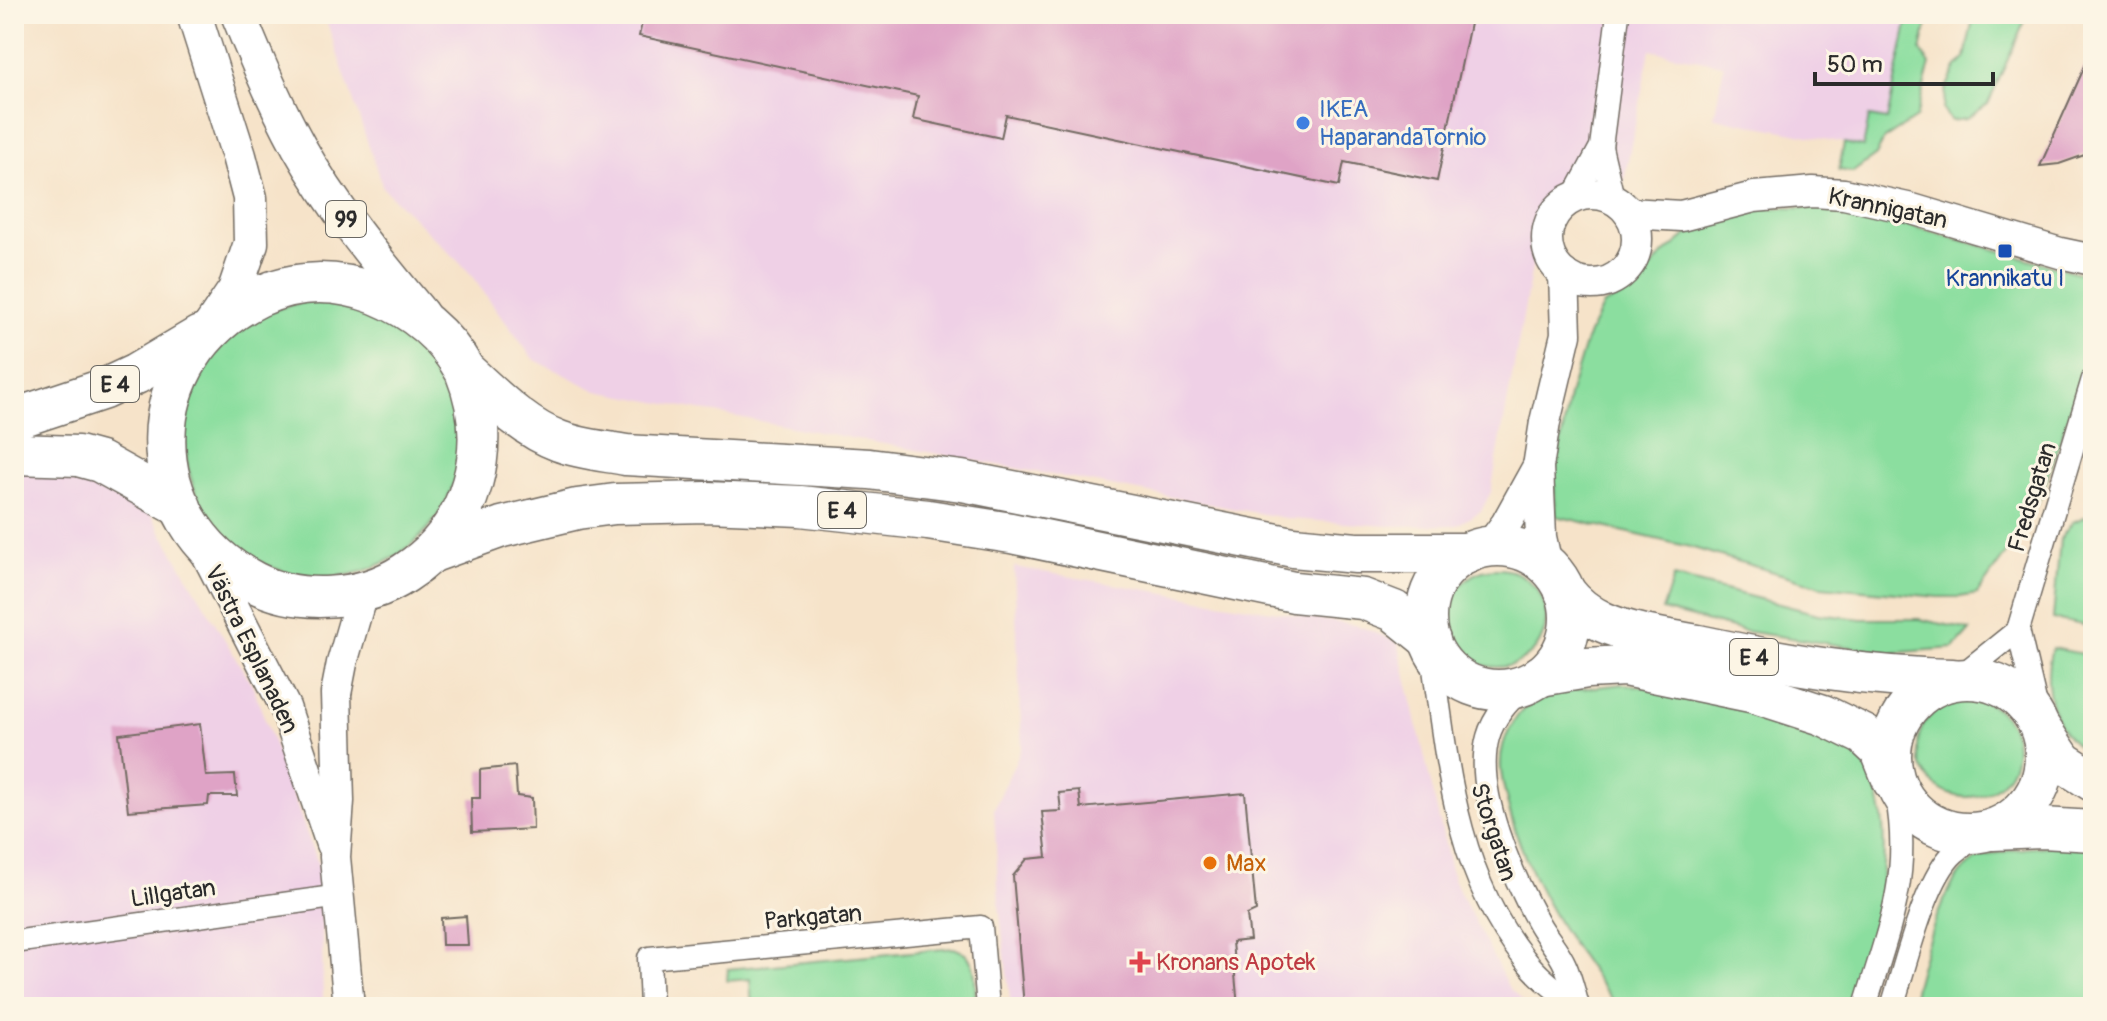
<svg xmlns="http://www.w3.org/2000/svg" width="2107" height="1021" font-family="Pangolin,sans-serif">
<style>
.built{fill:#efd0e6}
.green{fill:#8bde9f;stroke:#5b8465;stroke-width:2}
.building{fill:#dfa3c6}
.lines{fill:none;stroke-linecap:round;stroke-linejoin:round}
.street-casing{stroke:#726b62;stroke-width:25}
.secondary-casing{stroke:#726b62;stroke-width:33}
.primary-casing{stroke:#726b62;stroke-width:37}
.highway-casing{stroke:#726b62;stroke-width:43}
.street{stroke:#fff;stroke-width:22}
.secondary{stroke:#fff;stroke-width:30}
.primary{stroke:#fff;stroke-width:34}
.highway{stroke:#fff;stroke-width:40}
.shop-dot{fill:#3f7fe0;stroke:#fcf5e5;stroke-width:3}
.transit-dot{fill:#1a4fb4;stroke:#fcf5e5;stroke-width:3}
.food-dot{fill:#e8710a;stroke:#fcf5e5;stroke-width:3}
.health-dot{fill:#e0444e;stroke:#fcf5e5;stroke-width:3}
.labels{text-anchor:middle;stroke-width:6;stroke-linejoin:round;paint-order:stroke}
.shield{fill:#fcf5e5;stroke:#6a6863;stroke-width:2}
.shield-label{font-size:22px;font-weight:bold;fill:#2b2b2b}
.shop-label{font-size:24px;fill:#366cbe;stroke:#fcf5e5;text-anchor:start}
.street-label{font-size:24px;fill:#2b2b2b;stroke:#fcf5e5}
.transit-label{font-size:24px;fill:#164399;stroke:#fcf5e5}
.food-label{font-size:24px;fill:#c56008;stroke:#fcf5e5;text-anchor:start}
.health-label{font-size:24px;fill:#be3a42;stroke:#fcf5e5;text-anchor:start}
</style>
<rect width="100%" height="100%" fill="#fcf5e5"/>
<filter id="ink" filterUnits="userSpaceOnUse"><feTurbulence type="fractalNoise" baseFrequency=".0125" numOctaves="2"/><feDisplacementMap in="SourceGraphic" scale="16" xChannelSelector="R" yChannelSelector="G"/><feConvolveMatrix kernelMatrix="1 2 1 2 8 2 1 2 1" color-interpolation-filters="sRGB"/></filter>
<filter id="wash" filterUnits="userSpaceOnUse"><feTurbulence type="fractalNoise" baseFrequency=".006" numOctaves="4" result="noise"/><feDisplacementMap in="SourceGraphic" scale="32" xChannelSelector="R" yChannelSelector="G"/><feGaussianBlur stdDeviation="1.8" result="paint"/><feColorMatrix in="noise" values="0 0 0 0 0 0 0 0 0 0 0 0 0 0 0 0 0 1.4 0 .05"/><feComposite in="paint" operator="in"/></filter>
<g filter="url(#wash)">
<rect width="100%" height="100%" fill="#f6e3c9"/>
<!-- built -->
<g class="built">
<polygon points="324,14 1909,14 1887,121 1863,147 1714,117 1724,65 1650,50 1623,185 1566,184 1550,197 1542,212 1491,492 1481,511 1457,525 1388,526 1290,519 597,391 533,359 468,271 383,188"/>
<polygon points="42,471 104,481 143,501 253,687 321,872 323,1007 14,1007 14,472"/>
<polygon points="1014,567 1359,626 1398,642 1453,879 1509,988 1529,1007 1011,1007 999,905 994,809 1022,747"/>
</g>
<!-- green -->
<g class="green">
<polygon points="1909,14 1929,14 1921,51 1930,64 1916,118 1884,139 1876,155 1853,172 1839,170 1844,143 1863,147 1869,117 1887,120"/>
<polygon points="1974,14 2028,14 1988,104 1966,119 1951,121 1943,110 1946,88 1956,68 1965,58"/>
<polygon points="1761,208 1820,208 1911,226 2093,277 2093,334 2067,420 2041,496 2005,555 1977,594 1960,597 1938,597 1821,586 1690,547 1556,516 1554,482 1569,396 1586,340 1603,305 1625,295 1665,253 1694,229"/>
<circle cx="323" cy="439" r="138"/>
<polygon points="2084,517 2093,520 2093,627 2053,619 2060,539 2073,522"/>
<circle cx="1497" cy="618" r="49"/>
<polygon points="1674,577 1818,614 1861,619 1919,619 1970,630 1954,648 1890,653 1744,631 1662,610"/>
<path d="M2052,648L2093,656V756C2053,736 2041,689 2052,648Z"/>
<path d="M1623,684C1666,688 1706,700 1748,711C1770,716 1812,722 1830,732C1919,780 1876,931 1853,1007H1618C1570,945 1527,882 1508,805C1501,778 1495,755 1510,729C1514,722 1517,714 1524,709C1552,689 1590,688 1623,684Z"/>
<circle cx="1967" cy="748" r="49"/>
<path d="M2074,844L2093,846V1007H1910C1918,972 1940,885 1970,864C1992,848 2046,847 2074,844Z"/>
<path d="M954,948C981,957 974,982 976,1007H752L750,979L727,981L728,969Z"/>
</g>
<g id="blocks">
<!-- building -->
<g class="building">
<polygon points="644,14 1472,14 1437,181 1344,162 1339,186 1006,115 1001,138 913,119 918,96 639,36"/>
<polygon points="2093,48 2093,152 2059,164 2040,166"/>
<polygon points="200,724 206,776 235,775 237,796 209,796 208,805 128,811 119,734"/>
<polygon points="515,766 517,796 532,798 533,829 472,832 471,798 480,798 480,770"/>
<polygon points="1079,791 1081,808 1245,793 1256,911 1247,915 1250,940 1232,942 1238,1007 1024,1007 1013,876 1027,859 1047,857 1042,812 1061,811 1059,793"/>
<polygon points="466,916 468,945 442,945 441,918"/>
</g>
</g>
</g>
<g filter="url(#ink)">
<use href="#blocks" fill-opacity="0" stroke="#726b62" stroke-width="2"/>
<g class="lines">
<!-- street casing -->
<g class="street-casing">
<g id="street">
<polyline points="1601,147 1613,198"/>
<polyline points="1574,197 1601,147 1618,14"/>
<polyline points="2018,630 2093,379"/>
<path d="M1430,640C1446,748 1452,869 1524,958C1539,978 1559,992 1578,1007"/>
<polyline points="1957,679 2018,630 2042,731"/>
<path d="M1527,683C1511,699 1494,715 1488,737C1473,791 1513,877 1539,924C1547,938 1559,951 1565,965C1571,978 1574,993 1578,1006"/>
<polyline points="14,942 340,896"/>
<polyline points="651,1007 649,958 981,927 988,1007"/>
<path d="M1865,1007C1890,923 1914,872 1894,782"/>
<path d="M1892,1007C1905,967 1925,878 1955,852C1966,842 1980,836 1993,830"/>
</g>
</g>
<!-- secondary casing -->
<g class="secondary-casing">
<g id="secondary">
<circle cx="1592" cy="239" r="45"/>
<polyline points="1629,213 1681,216 1754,197 1813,192 1844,194 1912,209 2060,253 2093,260"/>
<polyline points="203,547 285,707 331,844"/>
<polyline points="1489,547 1506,524 1537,468"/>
<polyline points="1547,565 1541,537 1538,467 1545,422 1566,334 1564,274"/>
<polyline points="349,1007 335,857 339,801 336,694 342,663 363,590"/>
</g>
</g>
<!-- primary casing -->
<g class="primary-casing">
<g id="primary">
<polyline points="194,14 239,156 250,198 251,243 235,290 212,324"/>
<path d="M238,14C256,59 276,105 299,147C333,208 378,262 422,315"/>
</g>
</g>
<!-- highway casing -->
<g class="highway-casing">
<g id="highway">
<path d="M465,371C495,445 474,529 405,573C363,601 299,605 254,582C134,520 136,356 258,297C296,279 337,279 376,294C413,309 445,335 465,371C493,396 523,428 559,441C580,449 604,451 626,455L869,469L962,481L1293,547L1356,553H1468"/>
<polyline points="14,419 104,389 136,374 200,336"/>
<polyline points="14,454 78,456 100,462 181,507"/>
<circle cx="1498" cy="618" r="72"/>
<polyline points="433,552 502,527 577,509 615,504 707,502 800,506 928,520 1011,533 1294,592 1363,599 1394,611 1430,640"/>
<path d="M1565,592C1575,605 1588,615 1603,622C1632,635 1667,639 1698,645C1783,663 1866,678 1953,679"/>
<polyline points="1540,676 1587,668 1624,666 1755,693 1823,715 1864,735 1881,751 1893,781"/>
<circle cx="1968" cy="756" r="77"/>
<polyline points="2042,731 2063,762 2093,781"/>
<polyline points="1993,830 2043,828 2093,831"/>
</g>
</g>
<!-- street -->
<use href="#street" class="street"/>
<!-- secondary -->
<use href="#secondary" class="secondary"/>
<!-- primary -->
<use href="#primary" class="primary"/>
<!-- highway -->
<use href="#highway" class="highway"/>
</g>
</g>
<!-- markers -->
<circle class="shop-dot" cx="1303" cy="123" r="8"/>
<rect class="transit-dot" x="1997" y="243" width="16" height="16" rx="4"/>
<circle class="food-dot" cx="1210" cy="863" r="8"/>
<path class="health-dot" d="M1136 950h8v8h8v8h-8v8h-8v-8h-8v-8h8z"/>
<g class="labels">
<!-- shield labels -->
<g class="shield">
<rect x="326" y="201" width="40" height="36" rx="6"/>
<rect x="91" y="366" width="48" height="36" rx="6"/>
<rect x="818" y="492" width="48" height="36" rx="6"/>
<rect x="1730" y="639" width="48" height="36" rx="6"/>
</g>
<g class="shield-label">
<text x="346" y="227">99</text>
<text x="115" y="392">E 4</text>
<text x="842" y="518">E 4</text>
<text x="1754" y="665">E 4</text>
</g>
<!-- shop labels -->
<g class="shop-label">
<text x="1319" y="117">IKEA<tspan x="1319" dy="28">HaparandaTornio</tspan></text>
</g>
<!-- street labels -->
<g class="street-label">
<text transform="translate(1888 208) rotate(12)" y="8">Krannigatan</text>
<text transform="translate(2032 497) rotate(-73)" y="8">Fredsgatan</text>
<text transform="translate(252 649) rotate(64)" y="8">Västra Esplanaden</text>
<text transform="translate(1494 832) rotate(72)" y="8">Storgatan</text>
<text transform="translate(173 893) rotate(-8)" y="8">Lillgatan</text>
<text transform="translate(813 917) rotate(-5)" y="8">Parkgatan</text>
</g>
<!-- transit labels -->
<g class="transit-label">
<text x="2005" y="286">Krannikatu I</text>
</g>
<!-- food labels -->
<g class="food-label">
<text x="1226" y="871">Max</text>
</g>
<!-- health labels -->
<g class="health-label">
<text x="1156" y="970">Kronans Apotek</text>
</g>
</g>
<!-- margin -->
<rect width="2107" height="1021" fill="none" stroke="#fcf5e5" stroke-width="48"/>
<!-- scale -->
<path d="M1815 72v12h178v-12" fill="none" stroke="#2b2b2b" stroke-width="4"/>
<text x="1827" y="72" font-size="24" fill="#2b2b2b" stroke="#fcf5e5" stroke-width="6" paint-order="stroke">50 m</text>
</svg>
